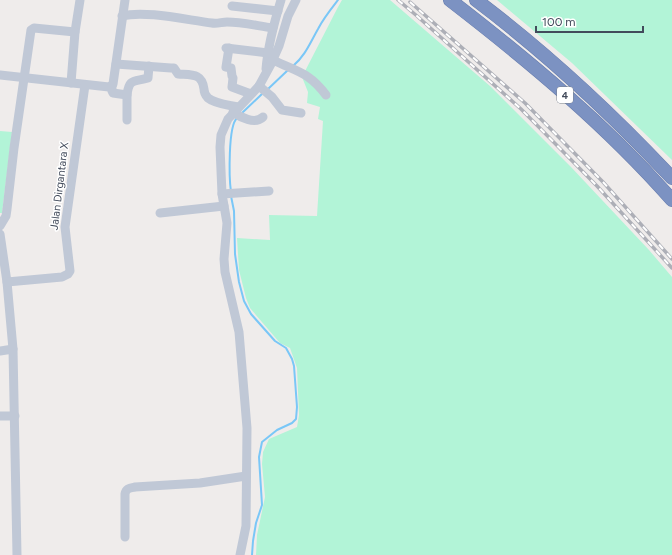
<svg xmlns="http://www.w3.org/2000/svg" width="672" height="555" font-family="Figtree,sans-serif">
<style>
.green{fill:#b2f4d7}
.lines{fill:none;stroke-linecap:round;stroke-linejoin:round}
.stream{stroke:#7ac7f7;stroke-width:2}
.highway-casing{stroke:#687dae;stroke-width:14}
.minor{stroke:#c0c8d6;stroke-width:9}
.highway{stroke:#7c92c2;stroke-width:13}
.rail-casing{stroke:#adafb7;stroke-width:3.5}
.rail{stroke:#fff;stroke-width:2;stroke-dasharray:6;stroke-linecap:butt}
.labels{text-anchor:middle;stroke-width:3;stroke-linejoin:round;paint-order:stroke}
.shield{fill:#fff;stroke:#7b818c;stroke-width:1}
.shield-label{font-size:10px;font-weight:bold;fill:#424b5b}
.street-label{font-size:11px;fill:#424b5b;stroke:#fff}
</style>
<rect width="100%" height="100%" fill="#efeceb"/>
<!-- green -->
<g class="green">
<polygon points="342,0 390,0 490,86 571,167 649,250 672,277 672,555 256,555 257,535 265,497 262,464 263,452 269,439 297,427 299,415 297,368 290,348 280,343 250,308 246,298 239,270 237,238 270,240 269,215 317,216 323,121 318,119 320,107 307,103 308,92 302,77 338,7"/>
<polygon points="497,0 672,0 672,160 572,63"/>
<polygon points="0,131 12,132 2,213 0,213"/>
</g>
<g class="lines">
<!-- stream -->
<g class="stream">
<path d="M293,66C305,56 310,43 318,29C323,19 331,9 338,0"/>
<polyline points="268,89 288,70"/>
<polyline points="242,113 263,93"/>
<path d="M231,192C229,178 228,126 237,118"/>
<polyline points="231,196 234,211 235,254 239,282 244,301 251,314 275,341 286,348 292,359 294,366 297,407 296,419 292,423 277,430 262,442 259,457 262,505 256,523 253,541 252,555"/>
</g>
<!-- highway casing -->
<g class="highway-casing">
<g id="highway">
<path d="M450,0C529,61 606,125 672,200"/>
<path d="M476,0C545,52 613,115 672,178"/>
</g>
</g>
<!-- minor -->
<g class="minor">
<polyline points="232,6 278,11"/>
<path d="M122,16C145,10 187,20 212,23C217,24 222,22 227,22C242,22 258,26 273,28"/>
<polyline points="226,48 268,53"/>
<polyline points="229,48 226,67 231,68 232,76 233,78 232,87 251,94"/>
<path d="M273,60C297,72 309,72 326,95"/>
<path d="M116,64L171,68H174L178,74C192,75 202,73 204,89C204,93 205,95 208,98C215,104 229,105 238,107"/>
<path d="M266,69C268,45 274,23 281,0"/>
<polyline points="0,75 109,87 113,84 125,0"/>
<polyline points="71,83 75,32 80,0"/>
<polyline points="112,86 112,91 113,93 127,95 127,120"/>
<polyline points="259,86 272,97 282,110 301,113"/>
<path d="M127,95C129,78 134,82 148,78L149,66"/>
<path d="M233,112C240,117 255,125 263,117"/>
<polyline points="222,194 269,191"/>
<polyline points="160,213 224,206"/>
<polyline points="0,226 6,216 7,209 14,148 31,30 34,28 75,32"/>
<polyline points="0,234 7,282 13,349 17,555"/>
<polyline points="7,282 62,277 68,274 70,271 65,227 85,85"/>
<polyline points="0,351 13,349"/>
<polyline points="0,416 15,416"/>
<path d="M125,537V494C126,488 130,488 135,487L200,483L246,476"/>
<polyline points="240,555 246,526 247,428 239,332 225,272 224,259 227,223 222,194 220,147 221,135 228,119 259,86 271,64 279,46 288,16 296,0"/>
</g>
<!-- highway -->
<use href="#highway" class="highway"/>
<!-- rail casing -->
<g class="rail-casing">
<g id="rail">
<polyline points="398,0 417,16 521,109 597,186 672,268"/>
<polyline points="410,2 525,103 603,182 672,259"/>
</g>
</g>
<!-- rail -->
<use href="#rail" class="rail"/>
</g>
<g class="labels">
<!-- shield labels -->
<rect class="shield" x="557" y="87" width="16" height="16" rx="3"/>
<g class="shield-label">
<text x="565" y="99">4</text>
</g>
<!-- street labels -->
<g class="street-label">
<text transform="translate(59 186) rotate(-83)" y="4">Jalan Dirgantara X</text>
</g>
</g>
<!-- scale -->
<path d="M536 26v6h107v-6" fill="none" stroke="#424b5b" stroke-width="2"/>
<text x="542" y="26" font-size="12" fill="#424b5b" stroke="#ffffff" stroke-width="3" paint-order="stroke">100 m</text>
</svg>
